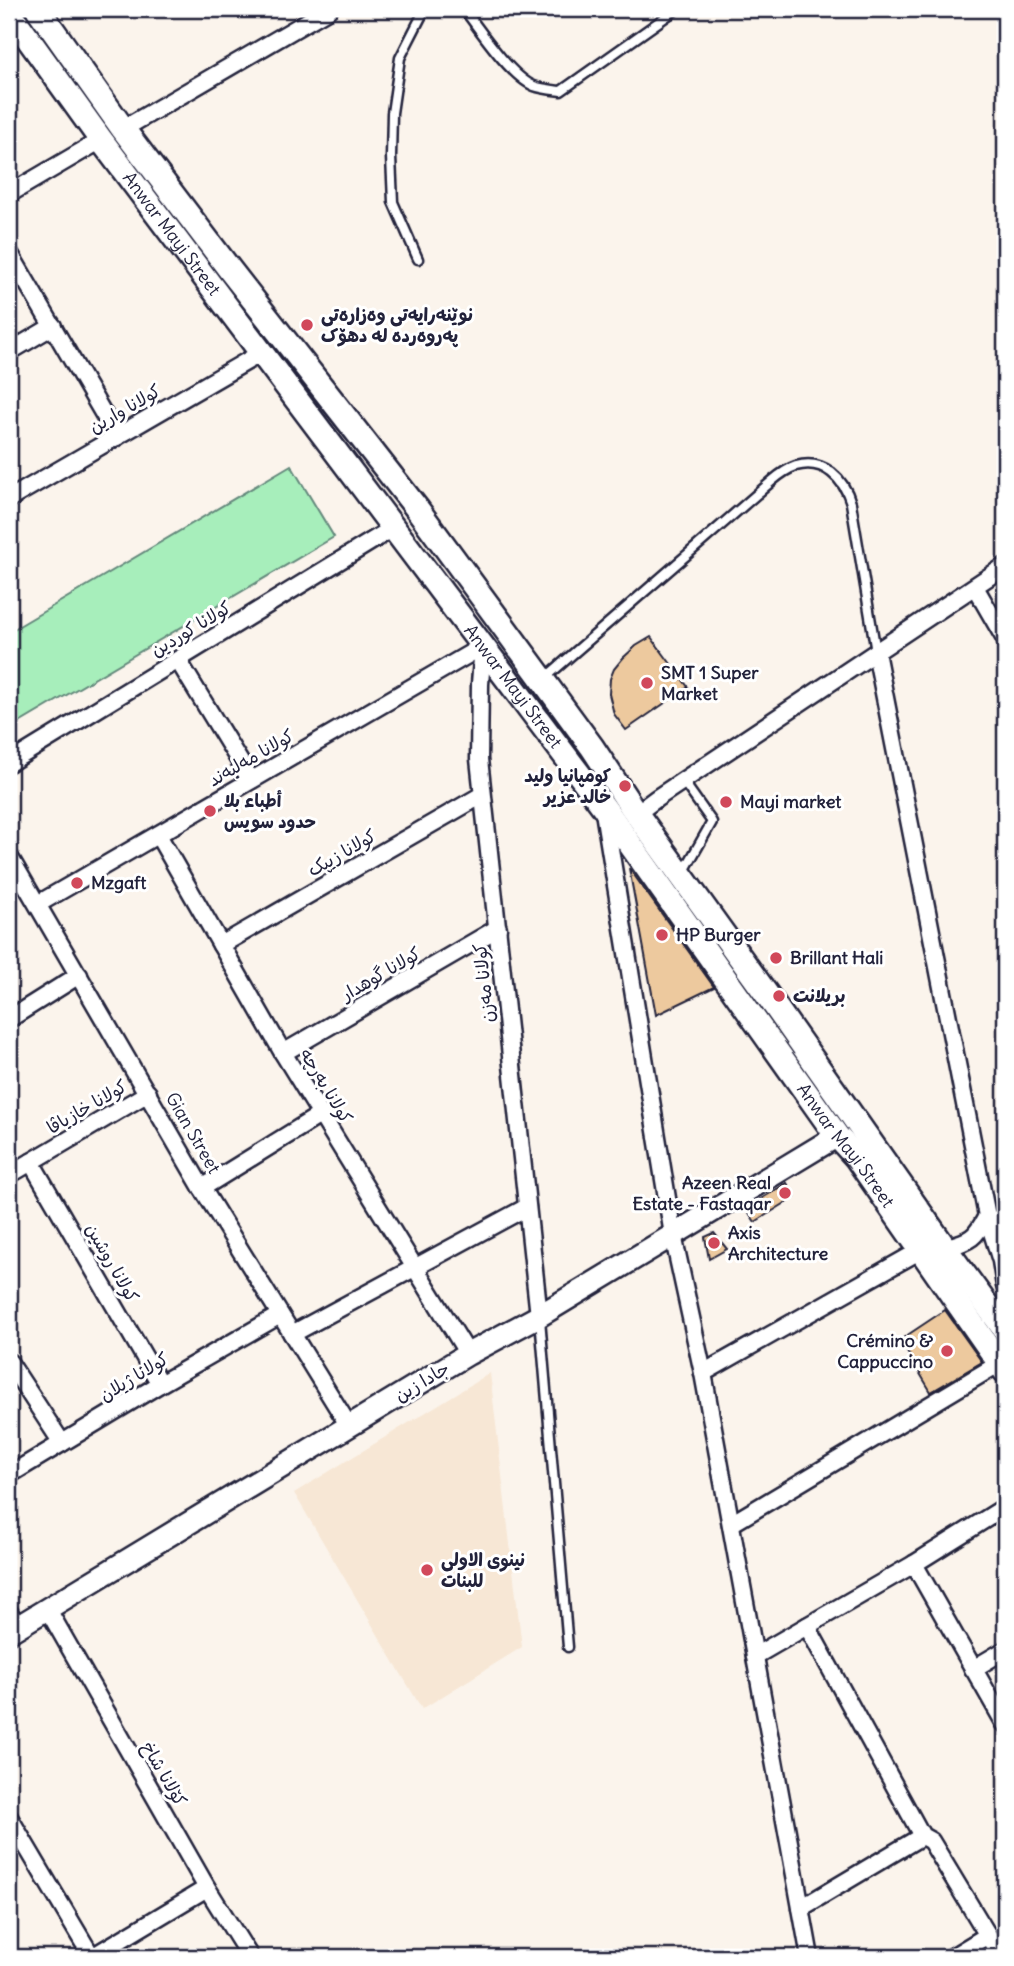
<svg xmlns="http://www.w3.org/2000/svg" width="1014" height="1966" font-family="Delius,'Playpen Sans Arabic',sans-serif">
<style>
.built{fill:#f7e7d5}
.green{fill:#a7eebb;stroke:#64887b;stroke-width:2}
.building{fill:#edc99e;stroke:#22223b;stroke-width:2}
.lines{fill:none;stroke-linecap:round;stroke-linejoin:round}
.lane-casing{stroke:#22223b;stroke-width:13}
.street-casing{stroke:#22223b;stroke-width:21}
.secondary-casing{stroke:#22223b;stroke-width:26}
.primary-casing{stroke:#22223b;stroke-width:28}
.lane{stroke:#fff;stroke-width:8}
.street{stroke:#fff;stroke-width:16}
.secondary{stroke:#fff;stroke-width:21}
.primary{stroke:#fff;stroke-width:23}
.poi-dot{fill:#d1495b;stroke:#fff;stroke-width:2.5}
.labels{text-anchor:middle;stroke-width:6;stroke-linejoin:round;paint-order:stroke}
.street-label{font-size:18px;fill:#22223b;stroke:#fff}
.poi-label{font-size:18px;font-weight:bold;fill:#22223b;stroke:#fff;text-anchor:start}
</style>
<rect width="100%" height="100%" fill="#fbf4ec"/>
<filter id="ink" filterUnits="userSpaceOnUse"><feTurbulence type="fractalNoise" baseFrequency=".0143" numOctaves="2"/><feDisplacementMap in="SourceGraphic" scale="14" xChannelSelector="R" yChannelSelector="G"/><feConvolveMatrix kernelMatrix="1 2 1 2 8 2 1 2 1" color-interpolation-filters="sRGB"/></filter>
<g filter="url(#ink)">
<!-- built -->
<polygon class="built" points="490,1373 522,1647 422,1709 294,1493"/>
<!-- green -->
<polygon class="green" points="291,465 334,537 9,729 9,632"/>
<!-- building -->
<g class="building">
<polygon points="651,637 688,687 626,730 614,714 609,694 610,679 614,669 623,658 636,646"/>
<polygon points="629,868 714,987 656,1015"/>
<polygon points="787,1183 795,1197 755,1222 746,1208"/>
<polygon points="714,1233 727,1249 709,1259 705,1237"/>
<polygon points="945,1310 982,1362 931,1392 900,1340"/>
</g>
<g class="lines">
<!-- lane casing -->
<g class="lane-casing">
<g id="lane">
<path d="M464,9C479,29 511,77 534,86C542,89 553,90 561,91L677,9"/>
<polyline points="418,259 393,202 391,157 392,113 400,58 425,9"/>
<path d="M544,679L772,481C779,475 787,469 796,466C824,458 844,479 851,503L876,652"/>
<polyline points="683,781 712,822 683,873"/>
<polyline points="987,1216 1005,1215"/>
<polyline points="540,1319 568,1647"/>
</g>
</g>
<!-- street casing -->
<g class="street-casing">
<g id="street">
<polyline points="123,129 329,9"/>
<polyline points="9,194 101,140"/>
<polyline points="9,252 117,437"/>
<polyline points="9,352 53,326"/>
<polyline points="9,499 261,353"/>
<polyline points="975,587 1005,639"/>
<polyline points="483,646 480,684 479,759 539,1316"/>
<polyline points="876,652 987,1216 1001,1261 1005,1286"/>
<polyline points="178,660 251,780"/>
<polyline points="9,763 393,528"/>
<polyline points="604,812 673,1235 703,1373 810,1957"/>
<polyline points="637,813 657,798 1005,566"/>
<polyline points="158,835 283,1053 468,1354"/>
<polyline points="9,856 202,1188 349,1426"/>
<polyline points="38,904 483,646"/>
<polyline points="221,945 482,795"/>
<polyline points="9,1019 79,975"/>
<polyline points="283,1053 498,928"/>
<polyline points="31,1162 160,1384"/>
<polyline points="9,1175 148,1093"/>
<polyline points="202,1188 320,1115"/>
<path d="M945,1248C971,1240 974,1240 987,1216"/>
<polyline points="292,1334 527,1207"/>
<polyline points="9,1362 62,1443"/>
<polyline points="703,1373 921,1250"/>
<polyline points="9,1475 160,1384 280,1315"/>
<polyline points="731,1524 1000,1363"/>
<polyline points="914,1564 1005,1724"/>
<polyline points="47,1608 207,1888 250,1957"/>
<polyline points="9,1612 18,1626"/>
<polyline points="807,1626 922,1836 931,1841 1001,1957"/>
<polyline points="755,1656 914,1564 1005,1507"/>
<polyline points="973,1669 1005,1650"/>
<polyline points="9,1817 92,1957"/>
<polyline points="801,1908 922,1836"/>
<polyline points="92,1957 207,1888"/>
<polyline points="952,1957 988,1935"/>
</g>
</g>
<!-- secondary casing -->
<g class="secondary-casing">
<polyline id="secondary" points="9,1632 468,1354 539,1316 837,1136"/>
</g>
<!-- primary casing -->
<g class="primary-casing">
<g id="primary">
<polyline points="38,9 123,129 230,270 418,510 592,747 631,806 770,999 945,1248 1005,1330"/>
<path id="s1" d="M9,12L101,140L603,806L837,1136L856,1157L1005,1371"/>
</g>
</g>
<!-- lane -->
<use href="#lane" class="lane"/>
<!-- street -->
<use href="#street" class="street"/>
<!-- secondary -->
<use href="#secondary" class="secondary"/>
<!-- primary -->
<use href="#primary" class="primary"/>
</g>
</g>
<!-- markers -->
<g class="poi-dot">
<circle cx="307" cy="325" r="7"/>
<circle cx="647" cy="683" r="7"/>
<circle cx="625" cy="786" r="7"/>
<circle cx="726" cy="802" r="7"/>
<circle cx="210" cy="811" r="7"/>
<circle cx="77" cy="883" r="7"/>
<circle cx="662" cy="935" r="7"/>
<circle cx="776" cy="958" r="7"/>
<circle cx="779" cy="996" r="7"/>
<circle cx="785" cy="1193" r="7"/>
<circle cx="714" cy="1243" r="7"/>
<circle cx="947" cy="1351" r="7"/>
<circle cx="427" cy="1570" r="7"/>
</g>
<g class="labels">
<!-- street labels -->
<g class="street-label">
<text dy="6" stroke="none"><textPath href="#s1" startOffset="275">Anwar Mayi Street</textPath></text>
<text transform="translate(125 409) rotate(-30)" y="6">کولانا وارین</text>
<text transform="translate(191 629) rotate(-31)" y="6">کولانا کوردین</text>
<text dy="6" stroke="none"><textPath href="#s1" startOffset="842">Anwar Mayi Street</textPath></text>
<text transform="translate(251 758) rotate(-30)" y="6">کولانا مەلبەند</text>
<text transform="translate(342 853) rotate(-30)" y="6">کولانا زیپک</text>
<text transform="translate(381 974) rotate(-30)" y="6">کولانا گوهدار</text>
<text transform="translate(484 983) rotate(-96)" y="6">کولانا مەزن</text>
<text transform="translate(326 1086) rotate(59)" y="6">کولانا بەرچە</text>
<text transform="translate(87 1107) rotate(-30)" y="6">کولانا خازیاڤا</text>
<text transform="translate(193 1133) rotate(60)" y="6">Gian Street</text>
<text dy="6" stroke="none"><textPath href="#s1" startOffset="1409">Anwar Mayi Street</textPath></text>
<text transform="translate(112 1263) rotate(60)" y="6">کولانا روشین</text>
<text transform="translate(134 1377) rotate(-31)" y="6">کولانا ژیلان</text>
<text transform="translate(422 1382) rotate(-31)" y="6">جادا زین</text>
<text transform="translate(164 1774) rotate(60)" y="6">کۆلانا شاخ</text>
</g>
<!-- poi labels -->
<g class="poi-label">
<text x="321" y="321">نوێنەرایەتی وەزارەتی<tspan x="321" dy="21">پەروەردە لە دهۆک</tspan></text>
<text x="661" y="679">SMT 1 Super<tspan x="661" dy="21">Market</tspan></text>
<text x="611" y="782" text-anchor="end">كومپانيا وليد<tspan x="611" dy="21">خالد عزير</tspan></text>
<text x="224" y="807">أطباء بلا<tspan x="224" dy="21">حدود سويس</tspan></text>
<text x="740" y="808">Mayi market</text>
<text x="91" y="889">Mzgaft</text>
<text x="676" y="941">HP Burger</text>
<text x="790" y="964">Brillant Hali</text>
<text x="793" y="1002">بریلانت</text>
<text x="771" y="1189" text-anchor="end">Azeen Real<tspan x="771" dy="21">Estate - Fastaqar</tspan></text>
<text x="728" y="1239">Axis<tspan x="728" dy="21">Architecture</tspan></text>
<text x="933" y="1347" text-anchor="end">Crémino &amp;<tspan x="933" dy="21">Cappuccino</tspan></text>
<text x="441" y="1566">نينوى الاولى<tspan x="441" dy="21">للبنات</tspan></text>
</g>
</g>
<!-- margin -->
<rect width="1014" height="1966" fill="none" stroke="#fff" stroke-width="35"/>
<rect x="18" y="18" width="979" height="1931" fill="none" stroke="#22223b" stroke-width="2.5" filter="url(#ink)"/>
</svg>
